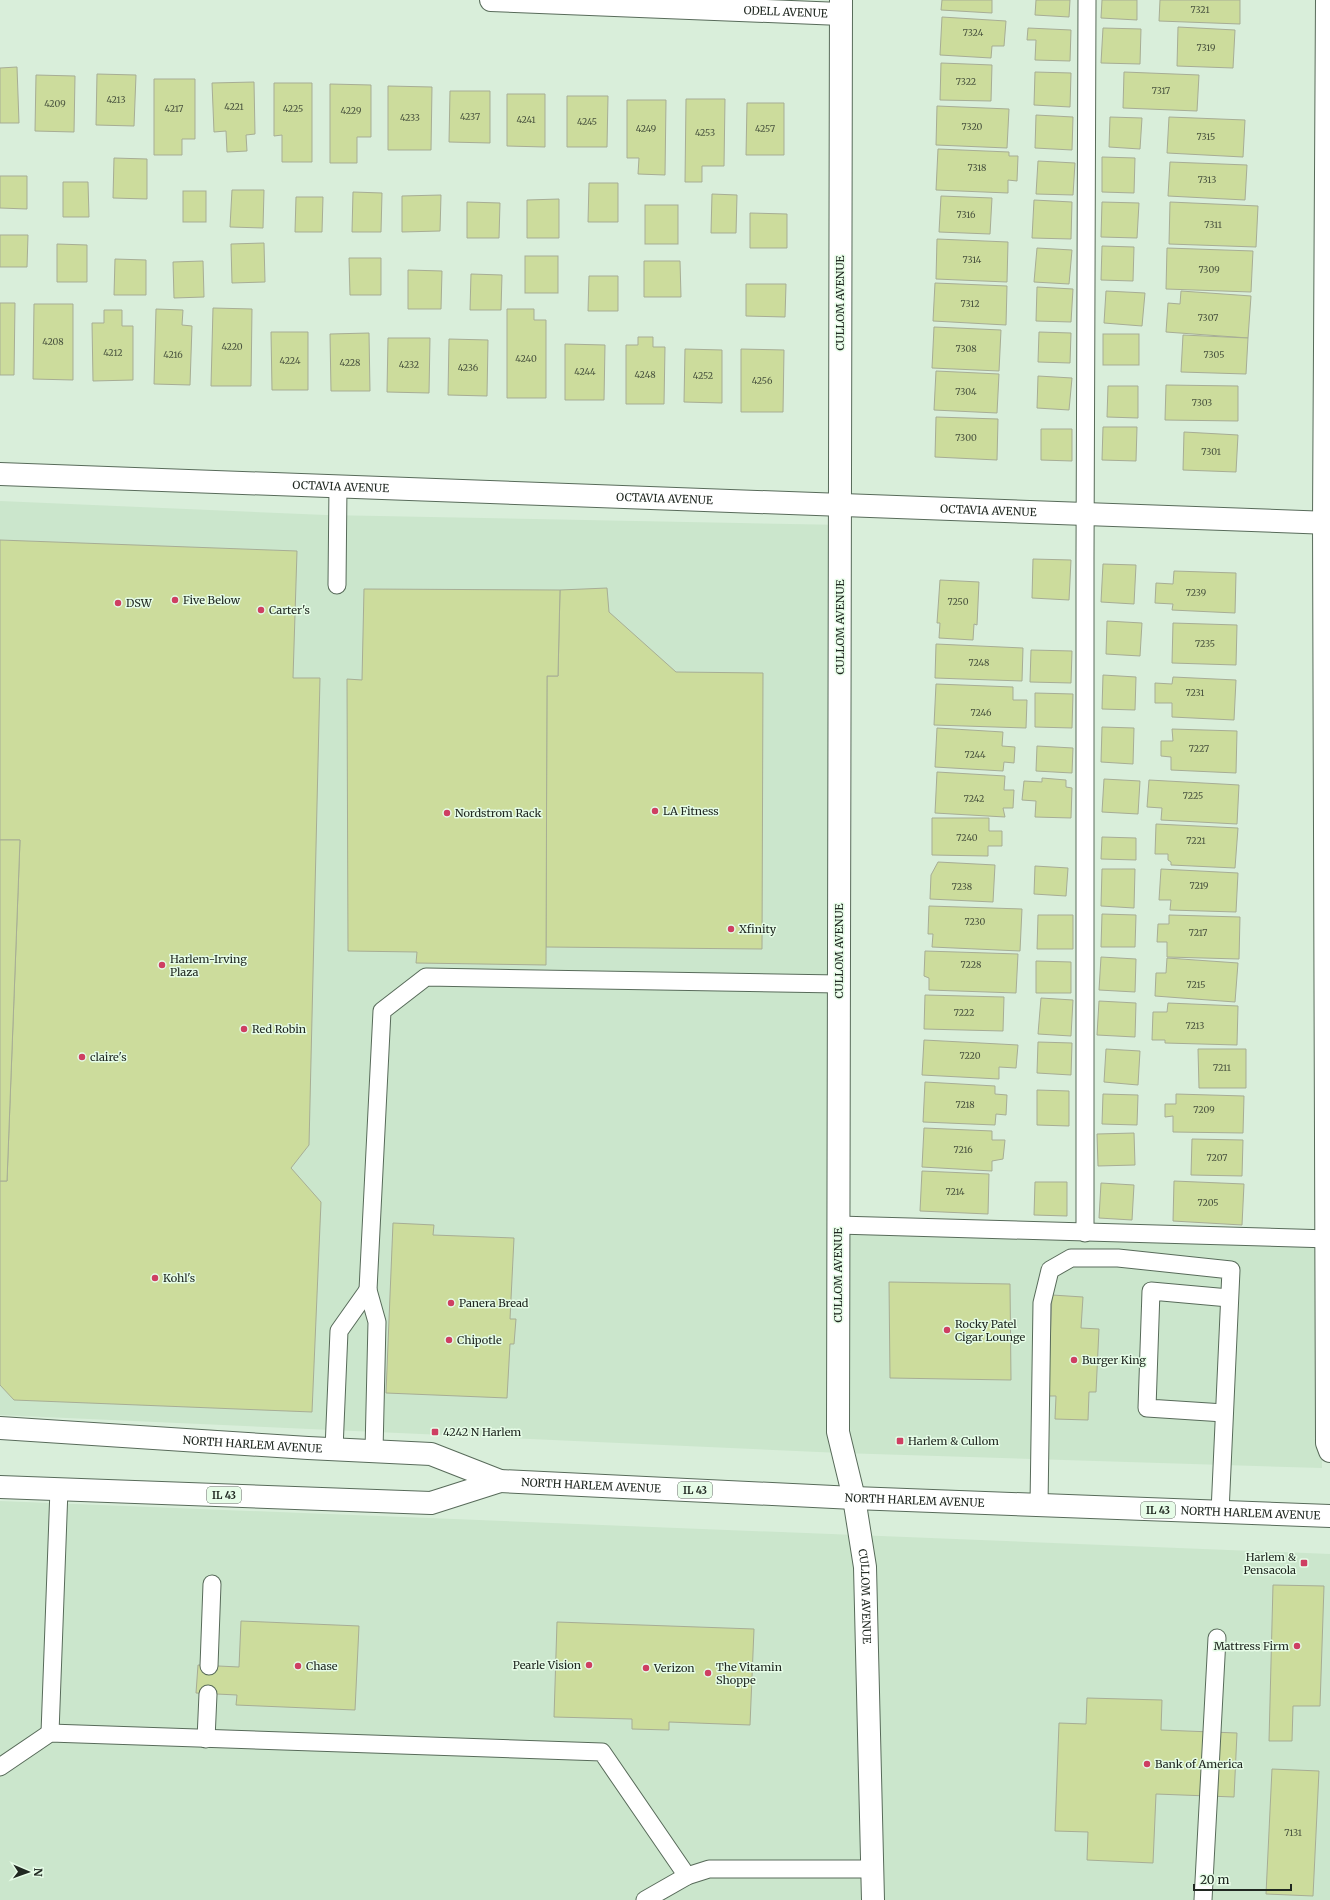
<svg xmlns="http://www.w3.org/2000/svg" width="1330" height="1900" font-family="Merriweather,serif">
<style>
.built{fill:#cbe6cc}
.building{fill:#ccdc9c;stroke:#a7ad95}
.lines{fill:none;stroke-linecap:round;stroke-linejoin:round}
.lane-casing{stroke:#586b5a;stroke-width:19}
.street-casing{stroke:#586b5a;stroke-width:24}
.primary-casing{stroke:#586b5a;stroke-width:24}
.lane{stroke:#fff;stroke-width:17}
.street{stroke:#fff;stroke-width:22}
.primary{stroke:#fff;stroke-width:22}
.poi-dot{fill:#ce3f62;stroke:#e6fce7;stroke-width:1.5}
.labels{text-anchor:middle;stroke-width:3;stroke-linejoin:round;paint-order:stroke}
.number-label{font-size:9px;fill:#4b5540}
.shield{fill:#e6fce7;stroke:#5b685c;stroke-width:1}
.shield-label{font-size:10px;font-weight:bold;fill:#202821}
.street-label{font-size:11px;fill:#202821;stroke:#e6fce7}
.poi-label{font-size:11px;fill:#202821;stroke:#e6fce7;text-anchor:start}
</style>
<rect width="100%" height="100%" fill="#d9eeda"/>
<!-- built -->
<g class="built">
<polygon points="0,501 326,515 846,525 845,1232 1321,1244 1322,1468 841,1453 0,1415"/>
<polygon points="0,1501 1330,1554 1330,1900 0,1900"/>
</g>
<!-- building -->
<g class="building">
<polygon points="942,0 992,0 992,13 941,10"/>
<polygon points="1036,0 1070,0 1069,17 1035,15"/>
<polygon points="1102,0 1137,0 1137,20 1101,18"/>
<polygon points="1160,0 1240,0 1240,24 1159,21"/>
<polygon points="942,17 1006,21 1004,46 992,46 991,58 940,55"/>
<polygon points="1178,27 1235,30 1233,68 1177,66"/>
<polygon points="1028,28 1071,30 1070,61 1035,60 1036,40 1027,40"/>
<polygon points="1103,28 1141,29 1140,64 1101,63"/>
<polygon points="941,63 992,65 991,101 940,100"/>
<polygon points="17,67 19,123 0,123 0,68"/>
<polygon points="1035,72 1071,73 1070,107 1034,105"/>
<polygon points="1124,72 1199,75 1197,111 1123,108"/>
<polygon points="97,74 136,75 134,126 96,125"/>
<polygon points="36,75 75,76 74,132 35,131"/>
<polygon points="154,79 195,79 195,139 182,139 182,155 154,155"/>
<polygon points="254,82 255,134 246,135 247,151 227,152 226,131 214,132 212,83"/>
<polygon points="274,83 312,83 312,162 282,162 282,135 274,136"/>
<polygon points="330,84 371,85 371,137 357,137 357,163 330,163"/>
<polygon points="388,86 432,87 431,150 388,150"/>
<polygon points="450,91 490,91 490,143 449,142"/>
<polygon points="507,94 545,94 545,147 507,146"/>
<polygon points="567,96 608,96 607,147 567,147"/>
<polygon points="686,99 725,99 724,166 702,166 702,182 685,182"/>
<polygon points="627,100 666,100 665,175 638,174 639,158 627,158"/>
<polygon points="747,103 784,103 784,155 746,155"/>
<polygon points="937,106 1009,109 1007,148 936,145"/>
<polygon points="1036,115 1073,117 1072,150 1035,148"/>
<polygon points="1110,117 1142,118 1140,149 1109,147"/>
<polygon points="1169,117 1245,120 1243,157 1167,153"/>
<polygon points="938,149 1009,152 1009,156 1018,156 1017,181 1008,180 1008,193 936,190"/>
<polygon points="1102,157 1135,158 1134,193 1102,192"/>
<polygon points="114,158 147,159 147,199 113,198"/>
<polygon points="1038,161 1075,163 1073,195 1036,194"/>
<polygon points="1170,162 1247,165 1245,200 1168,196"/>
<polygon points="0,176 27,176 27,209 0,208"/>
<polygon points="63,182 88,182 89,217 63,217"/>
<polygon points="589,183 618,183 618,222 588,222"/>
<polygon points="232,190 264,190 263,228 230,227"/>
<rect x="183" y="191" width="23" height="31"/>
<polygon points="353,192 382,193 381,232 352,232"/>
<polygon points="712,194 737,195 736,233 711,233"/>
<polygon points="441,195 440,231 402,232 402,196"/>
<polygon points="941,196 992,198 990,234 939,232"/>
<polygon points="296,197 323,197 322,232 295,232"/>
<polygon points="559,199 559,238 527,238 527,200"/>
<polygon points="1034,200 1072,202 1071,239 1032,238"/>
<polygon points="467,202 500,203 499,238 467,238"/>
<polygon points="1102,202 1139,203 1137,238 1101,237"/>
<polygon points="1170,202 1258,206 1256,247 1169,244"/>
<rect x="645" y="205" width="33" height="39"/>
<polygon points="750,213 787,214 787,248 750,248"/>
<polygon points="0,235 28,235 27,267 0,267"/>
<polygon points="937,239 1008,242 1007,282 936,279"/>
<polygon points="264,243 265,282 232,283 231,244"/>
<polygon points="57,244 87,245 87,282 57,282"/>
<polygon points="1102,246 1134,247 1133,281 1101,280"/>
<polygon points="1037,248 1072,250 1069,284 1034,282"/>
<polygon points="1167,248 1253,251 1251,292 1166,289"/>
<rect x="525" y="256" width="33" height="37"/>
<polygon points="349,258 381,258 381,295 350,295"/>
<polygon points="115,259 146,260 146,295 114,295"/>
<polygon points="203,261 204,297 174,298 173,262"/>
<polygon points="644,261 680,261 681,297 644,297"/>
<polygon points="408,270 442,271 441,309 408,309"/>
<polygon points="471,274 502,275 501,310 470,310"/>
<polygon points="589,276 618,276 618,311 588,311"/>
<polygon points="935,283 1007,286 1006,325 933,321"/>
<polygon points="746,284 786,284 785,317 746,316"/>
<polygon points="1037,287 1073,289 1071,322 1036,321"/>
<polygon points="1106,291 1145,293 1142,326 1104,323"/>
<polygon points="1181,291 1251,296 1248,338 1166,332 1168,303 1180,304"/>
<polygon points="0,303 15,303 14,375 0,375"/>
<polygon points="34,304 73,304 73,380 33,379"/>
<polygon points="213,308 252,309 251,386 211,386"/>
<polygon points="156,309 183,310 182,325 192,326 190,385 154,384"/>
<polygon points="507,309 534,309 534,320 546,320 546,398 507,398"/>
<polygon points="104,310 122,310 122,326 133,326 133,380 93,381 92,323 104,323"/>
<polygon points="934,327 1001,330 999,371 932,368"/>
<polygon points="271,332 308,332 308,390 272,390"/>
<polygon points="1039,332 1071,333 1070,363 1038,362"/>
<polygon points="369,333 370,391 331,391 330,334"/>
<rect x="1103" y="334" width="36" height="31"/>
<polygon points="1183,335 1248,338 1246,374 1181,372"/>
<polygon points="638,337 653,337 653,347 665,347 664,404 626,404 626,345 638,345"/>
<polygon points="388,338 430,338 429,393 387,392"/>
<polygon points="449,339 488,340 487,396 448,395"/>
<polygon points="565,344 605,345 604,400 565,400"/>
<polygon points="685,349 722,350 722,403 684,402"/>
<polygon points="741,349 784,350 783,412 741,412"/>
<polygon points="936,371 999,374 997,413 934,410"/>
<polygon points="1038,376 1072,378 1069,410 1037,408"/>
<polygon points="1166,385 1238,386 1238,421 1165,420"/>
<polygon points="1108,386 1138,386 1138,418 1107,417"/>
<polygon points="936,417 998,419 997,460 935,457"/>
<polygon points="1103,427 1137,427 1136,461 1102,460"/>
<polygon points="1041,429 1072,429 1072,461 1041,460"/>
<polygon points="1184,432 1238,435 1236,472 1183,470"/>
<polygon points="0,540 297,551 293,678 320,678 309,1145 291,1168 321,1202 312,1412 14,1400 0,1385 0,1181 7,1181 20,840 0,840"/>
<polygon points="1033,559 1071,560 1069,600 1032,598"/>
<polygon points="1103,564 1136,565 1134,604 1101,602"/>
<polygon points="1174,571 1236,573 1235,613 1172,610 1173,604 1155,603 1156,583 1173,584"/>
<polygon points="940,580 979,582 977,625 974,624 973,640 939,638 940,623 937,623"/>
<polygon points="607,588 609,612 676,672 763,673 762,949 546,947 547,676 558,676 560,590"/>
<polygon points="364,589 560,590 558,676 547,676 546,965 416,963 417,952 348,951 347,679 362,680"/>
<polygon points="1107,621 1142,623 1140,656 1106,654"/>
<polygon points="1173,623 1237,625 1236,665 1172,663"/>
<polygon points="936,644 1023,648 1022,681 935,678"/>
<polygon points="1031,650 1072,651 1071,683 1030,682"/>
<polygon points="1103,675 1136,677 1135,710 1102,709"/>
<polygon points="1173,677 1236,680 1234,720 1172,717 1172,703 1155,703 1155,683 1172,684"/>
<polygon points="936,684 1013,687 1013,700 1027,700 1026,728 934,725"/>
<polygon points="1035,693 1073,694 1072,728 1035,727"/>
<polygon points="1102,727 1134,728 1133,764 1101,762"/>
<polygon points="937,728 1003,732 1002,746 1015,747 1014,763 1004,762 1003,771 935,767"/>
<polygon points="1172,729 1237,731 1236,773 1171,770 1171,757 1161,756 1161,741 1173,741"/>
<polygon points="1037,746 1073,748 1072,773 1036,771"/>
<polygon points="937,772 1005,776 1004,790 1014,790 1013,808 1003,808 1005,817 935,813"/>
<polygon points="1042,778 1066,780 1066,787 1072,788 1071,818 1035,817 1036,801 1022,800 1024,781 1042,782"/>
<polygon points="1104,779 1140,781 1138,814 1102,812"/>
<polygon points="1149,780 1239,785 1237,824 1161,820 1162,808 1147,807"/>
<polygon points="932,818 989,818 989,831 1002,831 1002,846 988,846 988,856 932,855"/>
<polygon points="1156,824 1238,828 1235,868 1171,865 1171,862 1168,860 1168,854 1155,854"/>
<polygon points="1102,837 1136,838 1136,860 1101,859"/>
<polygon points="0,840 20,840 7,1181 0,1181"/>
<polygon points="938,862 995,865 993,902 930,899 931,875"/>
<polygon points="1035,866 1068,868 1066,896 1034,894"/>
<polygon points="1102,869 1135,869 1134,908 1101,906"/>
<polygon points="1161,869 1238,873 1236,912 1170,910 1171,900 1159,900"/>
<polygon points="929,906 1022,909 1020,951 932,947 933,934 928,934"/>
<polygon points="1102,914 1136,915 1135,947 1101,947"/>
<polygon points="1038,915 1073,915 1073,949 1037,949"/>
<polygon points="1169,915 1240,917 1239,959 1167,957 1167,942 1157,942 1158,924 1169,924"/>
<polygon points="925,951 1018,954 1016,993 929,990 929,978 924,976"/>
<polygon points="1101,957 1136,959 1135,992 1099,990"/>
<polygon points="1167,958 1238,963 1235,1002 1155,996 1156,973 1166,973"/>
<polygon points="1036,961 1071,962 1071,993 1036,993"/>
<polygon points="925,995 1004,997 1003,1031 924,1029"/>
<polygon points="1041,998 1073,1000 1071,1036 1038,1034"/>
<polygon points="1099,1001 1136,1003 1135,1037 1097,1035"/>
<polygon points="1168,1003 1238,1006 1237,1045 1165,1043 1165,1040 1152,1040 1153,1012 1167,1012"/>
<polygon points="924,1040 1018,1045 1016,1068 999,1067 999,1079 922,1075"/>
<polygon points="1038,1042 1072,1043 1071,1075 1037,1073"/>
<polygon points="1106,1049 1140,1051 1138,1085 1104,1082"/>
<polygon points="1198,1049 1246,1049 1246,1088 1199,1088"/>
<polygon points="925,1082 995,1086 995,1094 1007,1095 1006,1115 996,1114 995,1125 923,1122"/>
<polygon points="1037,1090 1069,1091 1069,1126 1037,1125"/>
<polygon points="1103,1094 1138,1095 1137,1125 1102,1124"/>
<polygon points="1176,1094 1244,1096 1243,1133 1173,1132 1173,1116 1165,1117 1165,1104 1176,1104"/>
<polygon points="924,1128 992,1131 992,1140 1005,1140 1003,1159 992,1161 992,1171 922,1167"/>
<polygon points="1134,1133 1135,1165 1098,1166 1097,1134"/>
<polygon points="1192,1139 1243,1140 1242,1176 1191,1175"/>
<polygon points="922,1171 989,1174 988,1214 920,1211"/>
<polygon points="1174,1181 1244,1184 1242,1225 1173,1221"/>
<polygon points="1035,1182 1067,1182 1067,1216 1034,1215"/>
<polygon points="1101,1183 1134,1185 1132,1220 1099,1218"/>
<polygon points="393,1223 434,1225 433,1235 514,1238 510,1319 516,1319 514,1344 510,1344 507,1398 386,1393"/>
<polygon points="889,1282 1010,1284 1011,1380 890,1378"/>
<polygon points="1052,1295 1083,1297 1081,1328 1099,1329 1096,1392 1089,1392 1088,1420 1055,1419 1056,1396 1048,1396"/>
<polygon points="1273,1585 1324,1586 1320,1706 1293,1706 1292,1741 1269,1741"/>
<polygon points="241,1621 359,1626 355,1710 236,1705 237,1695 196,1693 198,1665 239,1667"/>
<polygon points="557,1622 754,1629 750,1725 669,1722 669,1730 632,1729 632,1719 554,1717"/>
<polygon points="1087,1698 1162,1700 1161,1730 1237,1733 1234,1797 1156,1794 1153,1863 1087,1860 1088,1832 1055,1831 1059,1723 1086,1724"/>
<polygon points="1272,1769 1319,1771 1313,1896 1266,1894"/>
</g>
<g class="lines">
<!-- lane casing -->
<g class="lane-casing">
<g id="lane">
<polyline points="337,585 338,486"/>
<polyline points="838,1225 1330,1239"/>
<polyline points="1085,1233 1085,559 1087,0"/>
<polyline points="1224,1413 1147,1408 1151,1291 1229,1298"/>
<polyline points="334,1449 339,1331 368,1290"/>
<polyline points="374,1451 377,1322 368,1290 382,1011 426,977 839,984"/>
<polyline points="1039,1505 1042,1303 1050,1270 1071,1258 1118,1258 1231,1270 1220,1512"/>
<polyline points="209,1666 212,1584"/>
<polyline points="50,1733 59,1489"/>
<polyline points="206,1739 208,1694"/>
<polyline points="0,1767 50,1733 602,1752 687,1876"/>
<polyline points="645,1900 687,1876 709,1869 873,1869"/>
<polyline points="1203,1900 1217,1638"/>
</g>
</g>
<!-- street casing -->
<g class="street-casing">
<g id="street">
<path id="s1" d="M491,0L841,14"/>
<path id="s2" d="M841,0L838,1432L854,1498L865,1567L873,1900"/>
<polyline points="1327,0 1324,522 1327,1443 1330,1451"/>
<path id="s3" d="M0,474L1330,523"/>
</g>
</g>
<!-- primary casing -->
<g class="primary-casing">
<g id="primary">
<path id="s4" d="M0,1428L308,1448L431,1454L500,1481L854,1498L1330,1516"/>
<polyline points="0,1487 431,1503 500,1481"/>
</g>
</g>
<!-- lane -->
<use href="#lane" class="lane"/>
<!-- street -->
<use href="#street" class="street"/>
<!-- primary -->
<use href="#primary" class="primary"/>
</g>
<!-- markers -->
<g class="poi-dot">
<circle cx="175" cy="600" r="4"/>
<circle cx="118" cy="603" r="4"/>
<circle cx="261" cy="610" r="4"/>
<circle cx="655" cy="811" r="4"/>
<circle cx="447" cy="813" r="4"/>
<circle cx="731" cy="929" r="4"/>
<circle cx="162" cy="965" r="4"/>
<circle cx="244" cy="1029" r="4"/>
<circle cx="82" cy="1057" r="4"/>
<circle cx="155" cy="1278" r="4"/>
<circle cx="451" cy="1303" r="4"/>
<circle cx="947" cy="1330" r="4"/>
<circle cx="449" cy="1340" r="4"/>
<circle cx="1074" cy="1360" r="4"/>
<rect x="431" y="1428" width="8" height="8" rx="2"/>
<rect x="896" y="1437" width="8" height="8" rx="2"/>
<rect x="1300" y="1559" width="8" height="8" rx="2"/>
<circle cx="1297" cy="1646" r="4"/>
<circle cx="589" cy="1665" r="4"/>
<circle cx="298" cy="1666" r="4"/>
<circle cx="646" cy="1668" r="4"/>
<circle cx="708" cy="1673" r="4"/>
<circle cx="1147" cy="1764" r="4"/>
</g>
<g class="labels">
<!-- number labels -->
<g class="number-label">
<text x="1200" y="13">7321</text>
<text x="973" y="36">7324</text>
<text x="1206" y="51">7319</text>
<text x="966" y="85">7322</text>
<text x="1161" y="94">7317</text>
<text x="116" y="103">4213</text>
<text x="55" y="107">4209</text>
<text x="234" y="110">4221</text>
<text x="174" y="112">4217</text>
<text x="293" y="112">4225</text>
<text x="351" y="114">4229</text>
<text x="470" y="120">4237</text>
<text x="410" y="121">4233</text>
<text x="526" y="123">4241</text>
<text x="587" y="125">4245</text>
<text x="972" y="130">7320</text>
<text x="646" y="132">4249</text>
<text x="765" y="132">4257</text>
<text x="705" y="136">4253</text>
<text x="1206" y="140">7315</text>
<text x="977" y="171">7318</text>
<text x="1207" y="183">7313</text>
<text x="966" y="218">7316</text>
<text x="1213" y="228">7311</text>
<text x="972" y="263">7314</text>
<text x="1209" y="273">7309</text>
<text x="970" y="307">7312</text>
<text x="1208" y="321">7307</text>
<text x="53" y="345">4208</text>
<text x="232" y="350">4220</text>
<text x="966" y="352">7308</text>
<text x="113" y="356">4212</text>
<text x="173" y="358">4216</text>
<text x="1214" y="358">7305</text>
<text x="526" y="362">4240</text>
<text x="290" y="364">4224</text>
<text x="350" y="366">4228</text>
<text x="409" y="368">4232</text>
<text x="468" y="371">4236</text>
<text x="585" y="375">4244</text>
<text x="645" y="378">4248</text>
<text x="703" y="379">4252</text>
<text x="762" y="384">4256</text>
<text x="966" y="395">7304</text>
<text x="1202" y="406">7303</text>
<text x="966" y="441">7300</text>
<text x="1211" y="455">7301</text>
<text x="1196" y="596">7239</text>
<text x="958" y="605">7250</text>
<text x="1205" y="647">7235</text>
<text x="979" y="666">7248</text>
<text x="1195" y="696">7231</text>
<text x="981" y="716">7246</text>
<text x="1199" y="752">7227</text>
<text x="975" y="758">7244</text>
<text x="1193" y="799">7225</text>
<text x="974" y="802">7242</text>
<text x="967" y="841">7240</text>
<text x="1196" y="844">7221</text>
<text x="1199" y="889">7219</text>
<text x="962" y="890">7238</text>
<text x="975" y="925">7230</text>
<text x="1198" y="936">7217</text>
<text x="971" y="968">7228</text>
<text x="1196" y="988">7215</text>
<text x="964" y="1016">7222</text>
<text x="1195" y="1029">7213</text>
<text x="970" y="1059">7220</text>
<text x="1222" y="1071">7211</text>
<text x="965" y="1108">7218</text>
<text x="1204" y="1113">7209</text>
<text x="963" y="1153">7216</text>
<text x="1217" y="1161">7207</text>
<text x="955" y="1195">7214</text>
<text x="1208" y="1206">7205</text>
<text x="1293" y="1836">7131</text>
</g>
<!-- shield labels -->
<g class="shield">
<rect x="678" y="1482" width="34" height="16" rx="3"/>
<rect x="207" y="1487" width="34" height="16" rx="3"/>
<rect x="1141" y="1502" width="34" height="16" rx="3"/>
</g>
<g class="shield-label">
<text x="695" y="1494">IL 43</text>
<text x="224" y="1499">IL 43</text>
<text x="1158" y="1514">IL 43</text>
</g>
<!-- street labels -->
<g class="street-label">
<text dy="4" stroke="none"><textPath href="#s1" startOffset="295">ODELL AVENUE</textPath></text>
<text transform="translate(840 303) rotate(-90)" y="4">CULLOM AVENUE</text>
<text dy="4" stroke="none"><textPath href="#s3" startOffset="341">OCTAVIA AVENUE</textPath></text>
<text dy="4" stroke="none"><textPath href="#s3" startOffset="665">OCTAVIA AVENUE</textPath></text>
<text dy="4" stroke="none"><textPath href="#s3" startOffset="989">OCTAVIA AVENUE</textPath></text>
<text transform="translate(840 627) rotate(-90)" y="4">CULLOM AVENUE</text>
<text transform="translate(839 951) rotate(-90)" y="4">CULLOM AVENUE</text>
<text transform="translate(838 1275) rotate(-90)" y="4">CULLOM AVENUE</text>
<text dy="4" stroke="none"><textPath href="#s4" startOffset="253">NORTH HARLEM AVENUE</textPath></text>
<text dy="4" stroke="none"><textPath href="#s4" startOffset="597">NORTH HARLEM AVENUE</textPath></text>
<text dy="4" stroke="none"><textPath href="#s4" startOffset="921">NORTH HARLEM AVENUE</textPath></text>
<text dy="4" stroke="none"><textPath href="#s4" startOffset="1257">NORTH HARLEM AVENUE</textPath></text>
<text dy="4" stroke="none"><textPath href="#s2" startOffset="1599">CULLOM AVENUE</textPath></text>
</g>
<!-- poi labels -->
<g class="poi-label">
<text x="183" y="604">Five Below</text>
<text x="126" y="607">DSW</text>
<text x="269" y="614">Carter's</text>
<text x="663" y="815">LA Fitness</text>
<text x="455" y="817">Nordstrom Rack</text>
<text x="739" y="933">Xfinity</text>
<text x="170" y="963">Harlem-Irving<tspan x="170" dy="13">Plaza</tspan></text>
<text x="252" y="1033">Red Robin</text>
<text x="90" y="1061">claire's</text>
<text x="163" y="1282">Kohl's</text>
<text x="459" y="1307">Panera Bread</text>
<text x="955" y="1328">Rocky Patel<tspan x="955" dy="13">Cigar Lounge</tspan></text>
<text x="457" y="1344">Chipotle</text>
<text x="1082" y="1364">Burger King</text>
<text x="443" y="1436">4242 N Harlem</text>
<text x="908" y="1445">Harlem &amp; Cullom</text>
<text x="1296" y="1561" text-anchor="end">Harlem &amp;<tspan x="1296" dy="13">Pensacola</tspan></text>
<text x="1289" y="1650" text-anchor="end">Mattress Firm</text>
<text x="581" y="1669" text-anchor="end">Pearle Vision</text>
<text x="306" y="1670">Chase</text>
<text x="716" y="1671">The Vitamin<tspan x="716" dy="13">Shoppe</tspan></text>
<text x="654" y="1672">Verizon</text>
<text x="1155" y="1768">Bank of America</text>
</g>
</g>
<!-- north arrow -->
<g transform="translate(28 1872) rotate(92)" stroke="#e6fce7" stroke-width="3" paint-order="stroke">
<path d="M0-3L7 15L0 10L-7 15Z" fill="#202821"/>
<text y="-6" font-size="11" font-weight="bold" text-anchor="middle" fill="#202821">N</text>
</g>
<!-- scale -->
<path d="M1194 1884v6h97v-6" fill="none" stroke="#202821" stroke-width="2"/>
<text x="1200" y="1884" font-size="12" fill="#202821" stroke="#e6fce7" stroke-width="3" paint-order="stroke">20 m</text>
</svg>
